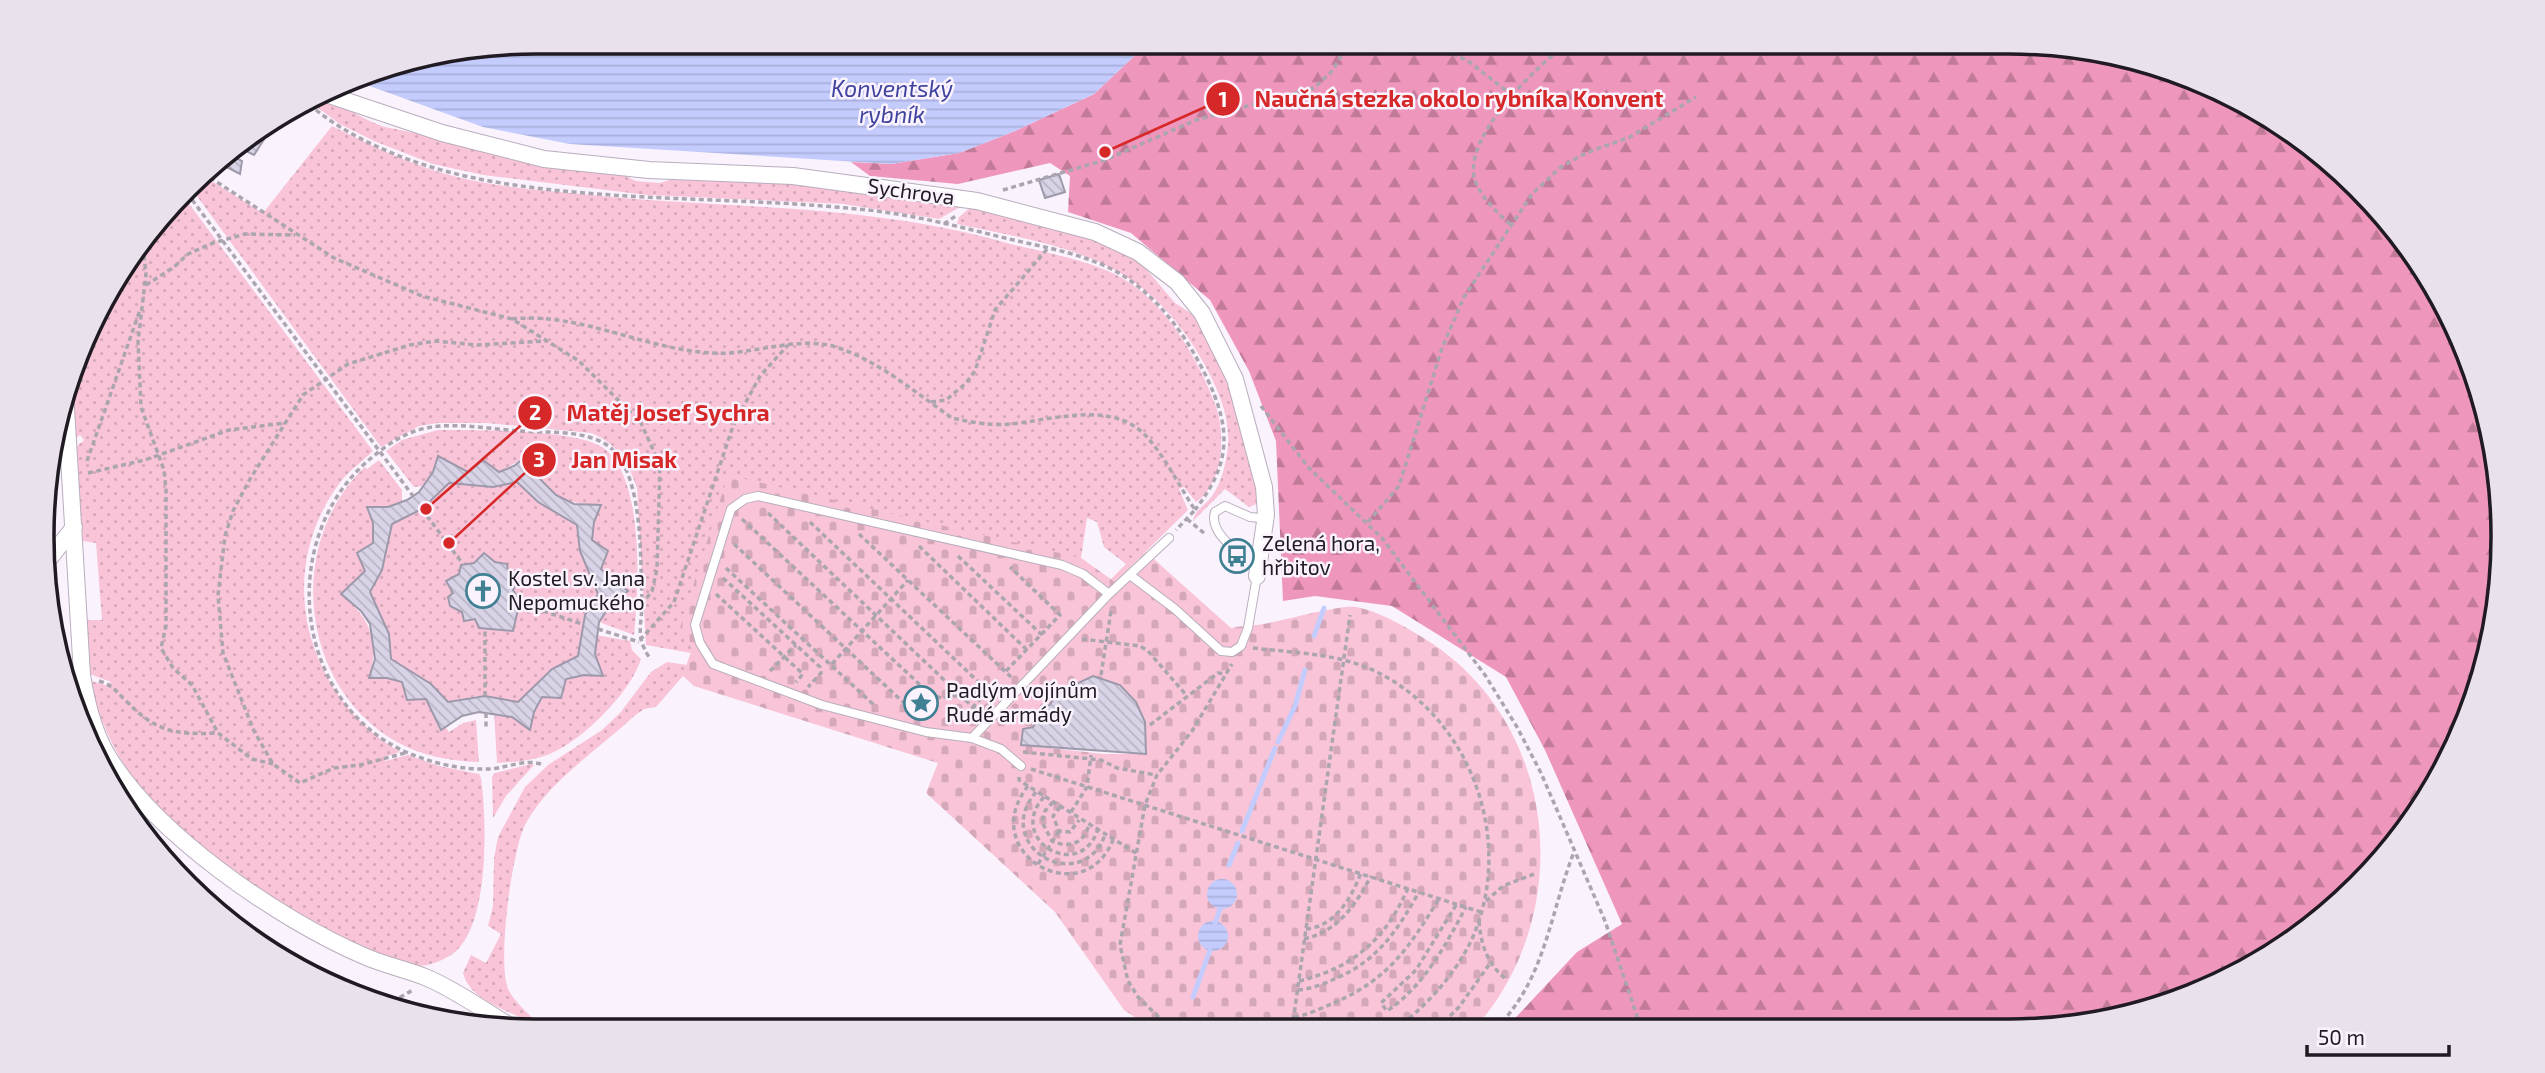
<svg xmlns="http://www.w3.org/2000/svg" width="2545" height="1073" font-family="'Exo 2',sans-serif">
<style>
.grass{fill:url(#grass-dots);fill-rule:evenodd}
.forest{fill:url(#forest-firs)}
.cemetery{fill:url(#cemetery-stones);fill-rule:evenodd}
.water{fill:url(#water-rules)}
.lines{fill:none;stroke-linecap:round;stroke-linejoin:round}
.stream{stroke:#c4ccfe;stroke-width:5}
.building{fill:url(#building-back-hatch);stroke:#9d99ab;stroke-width:2;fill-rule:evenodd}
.lane-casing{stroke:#b9adbe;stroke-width:10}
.street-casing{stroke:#b9adbe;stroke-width:18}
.path{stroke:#aba5af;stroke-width:3.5;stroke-dasharray:5 3.5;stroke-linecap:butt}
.lane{stroke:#fff;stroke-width:8}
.street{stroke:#fff;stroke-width:16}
.labels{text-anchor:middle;stroke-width:5;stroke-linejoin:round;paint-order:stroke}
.street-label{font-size:21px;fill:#201b22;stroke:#faf3fe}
.poi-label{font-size:21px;fill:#201b22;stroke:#faf3fe;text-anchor:start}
.water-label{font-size:23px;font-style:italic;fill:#40439e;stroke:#faf3fe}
.rim{fill:none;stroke:#201b22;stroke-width:3.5}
.leader{fill:none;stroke:#d62828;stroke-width:2.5}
.callout-dot{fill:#d62828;stroke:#faf3fe;stroke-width:2.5}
.mark-label{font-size:21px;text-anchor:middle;font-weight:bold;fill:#fff}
.callout-label{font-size:23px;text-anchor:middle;font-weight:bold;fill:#d62828;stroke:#faf3fe;stroke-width:5;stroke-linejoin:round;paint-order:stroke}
</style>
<defs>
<pattern id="grass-dots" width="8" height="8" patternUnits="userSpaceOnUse" patternTransform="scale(1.75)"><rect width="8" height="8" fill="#f9c4d8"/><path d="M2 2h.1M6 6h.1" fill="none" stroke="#d5a8b9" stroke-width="1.8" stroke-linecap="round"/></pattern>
<pattern id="forest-firs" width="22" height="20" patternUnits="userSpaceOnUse" patternTransform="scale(1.75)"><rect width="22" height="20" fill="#ef96bc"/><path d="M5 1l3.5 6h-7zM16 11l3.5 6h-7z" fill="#c17a98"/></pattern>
<pattern id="cemetery-stones" width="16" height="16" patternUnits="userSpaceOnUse" patternTransform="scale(1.75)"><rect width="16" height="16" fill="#f9c4d8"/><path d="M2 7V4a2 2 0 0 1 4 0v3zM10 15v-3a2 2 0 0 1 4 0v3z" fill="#d5a8b9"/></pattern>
<pattern id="water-rules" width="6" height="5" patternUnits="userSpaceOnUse" patternTransform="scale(1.75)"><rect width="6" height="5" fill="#c4ccfe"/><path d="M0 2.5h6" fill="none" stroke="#a8afd9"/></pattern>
<pattern id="building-back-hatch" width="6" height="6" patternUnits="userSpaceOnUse" patternTransform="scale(1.75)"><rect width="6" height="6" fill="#d8d3e6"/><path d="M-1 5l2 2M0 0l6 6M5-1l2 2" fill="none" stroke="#b9b5c5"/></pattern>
</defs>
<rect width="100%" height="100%" fill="#faf3fe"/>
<!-- grass -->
<g class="grass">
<path d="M318,95C342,103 360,119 385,127L621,174L636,181L660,183L682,176L767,179L962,206L939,219L843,204L647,195L483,175L433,164L374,141L340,124L307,100Z"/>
<path d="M332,126C372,146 413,166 457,177C497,187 539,190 580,194C722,209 865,203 1003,242C1043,253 1086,258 1122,278C1167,304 1199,360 1216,407C1226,436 1223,484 1196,502L1184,487L1179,489L1188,510L1115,582L1111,579L1126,564L1104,547L1097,522L1087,518L1081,558L1092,566L693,646L691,653L646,645L637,488C628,462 617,443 591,433L487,423H438L419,426L381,447L191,188L202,175L263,213Z"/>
<path d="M184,197L373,451C363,461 350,470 342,480C271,572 305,695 400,752L384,757L385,761L408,755L439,766L479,774L481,778C487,821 490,930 451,955C442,961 426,967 416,966C363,960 243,884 202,849C181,832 160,809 142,789C115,757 100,720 88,680L108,686L111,682L87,673L86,620H102L96,543L83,541L75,448L84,440L80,435L74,440L71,371L108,290Z"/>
<path d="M971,207L1108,244L1136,257L1175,303L1194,315L1227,374L1257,479L1259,503L1249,507L1225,489L1193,521C1195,509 1206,505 1212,496C1222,482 1226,463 1228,446C1230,414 1217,387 1202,360C1142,255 1065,247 957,224L959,217Z"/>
<path d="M438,430C475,430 573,429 602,447C645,475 639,589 634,635L599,622L611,580L601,569L608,551L592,540L594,522L601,505C561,504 542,494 529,455L499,472L483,460L468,472L438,456L433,472L423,486L414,487L386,451L402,440Z"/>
<path d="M379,460L402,490V503L388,507L367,508L373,523V543L366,549L363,565L365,571L341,594C370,618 380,641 369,678H387L402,682L407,700L426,699L449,732L463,723L476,720L479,762C452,761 421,756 397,742C299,687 285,542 365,467L367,469Z"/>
<path d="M517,482L538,502L577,525L580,551L598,594L584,615L578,656L551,669L518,702L477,696L448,702L430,683L391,659L389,634L370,592L382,570L392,524L422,509L449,483L492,487ZM484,553L495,562L507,564L509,577L517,582L513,590L520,601L513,631L479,628L475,619L464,621L462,612L450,606L449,596L453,593L446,581L459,574L461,565L474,563Z"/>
<path d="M596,635L630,641L632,650L641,659C631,693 576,748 541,757C528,761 511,762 497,763L494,712H534L542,697H561L566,679L595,654Z"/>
<path d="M667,662L687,665L694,686L683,676L656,707L644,709L633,717C598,750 550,780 526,823C512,848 496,967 509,991C515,1002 526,1011 534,1020L528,1021C505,1009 470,1000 463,973L471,955L486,963L501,934L488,926L493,906L494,858L498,837L525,787L548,765L602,730L620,713L651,672Z"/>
<polygon points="531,764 534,765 506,796 493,818 492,777 495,773"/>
</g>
<!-- forest -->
<polygon class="forest" points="1149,42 2008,42 2167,68 2255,108 2334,164 2401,235 2452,317 2486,408 2502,504 2499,601 2477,695 2420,811 2334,909 2227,980 2073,1027 1506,1028 1577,952 1622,924 1545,750 1506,677 1392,606 1315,596 1283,601 1276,441 1249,371 1210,300 1131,233 1068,212 1070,176 1050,163 958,184 870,176 851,162 891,164 959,153 1015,131 1094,94"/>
<!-- cemetery -->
<path class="cemetery" d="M728,475L1081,558L1115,582L1146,552L1231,628C1239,626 1248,626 1257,625C1279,622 1340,604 1356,607C1382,612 1411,630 1433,644C1560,730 1575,916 1475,1028L1153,1029L1124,1010L1055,912L926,793L938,763L694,686L683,675L693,646L680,628ZM1093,676C1139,688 1146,710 1146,754H1104L1022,745L1023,730L1033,727L1059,692Z"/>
<!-- water -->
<g class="water">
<polygon points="537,42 1149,42 1094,94 1015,131 959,153 891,164 570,144 483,127 353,80 377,68"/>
<circle cx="1222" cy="894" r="15"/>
<circle cx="1213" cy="936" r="15"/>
</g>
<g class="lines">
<!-- stream -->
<g class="stream">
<polyline points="1314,636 1324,608"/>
<polyline points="53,639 56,627"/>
<polyline points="1278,742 1295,706 1305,670"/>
<polyline points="1242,831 1275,748"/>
<polyline points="1229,865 1238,843"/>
<polyline points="1215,923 1220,909"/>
<polyline points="1193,997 1210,950"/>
</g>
</g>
<!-- building -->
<g class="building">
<polygon points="254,133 265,138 254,155 240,148 236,158 242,161 240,174 215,161"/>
<polygon points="1059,174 1065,192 1045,198 1039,180"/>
<path d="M529,454L535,474L556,495L574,504L601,505L594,522L592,540L608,551L601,569L628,591L612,603L599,622L595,654L603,676L584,675L566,679L561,698L542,697L534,712L530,730L512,717L479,712L462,716L441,730L426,699L407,700L402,682L387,678H369L375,659L370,624L361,611L341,594L365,571L357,553L373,543V523L367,507H388L407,500L419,492L433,472L438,456L468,472L483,460L499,472L514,466ZM517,482L538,502L577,525L580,551L598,594L585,615L578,656L552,669L518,702L485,696L448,702L431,684L391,659L389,634L370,592L382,570L392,524L422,509L449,483L493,487Z"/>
<polygon points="484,553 495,562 507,564 509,577 517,582 513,590 520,601 513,631 479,628 475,619 464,621 462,612 450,606 448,597 453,593 446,581 459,574 461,565 474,563"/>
<polygon points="1093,676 1120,685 1136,702 1145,722 1146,754 1021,745 1023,729 1033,727 1059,692"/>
</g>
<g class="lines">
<!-- lane casing -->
<g class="lane-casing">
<g id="lane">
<path d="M1260,556C1240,559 1208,532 1215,512L1225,506L1250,517L1261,518L1266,515"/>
<polyline points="1130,575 1175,609 1221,651 1232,652 1241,646 1248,628 1257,576"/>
<polyline points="972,738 1109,594 1169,538"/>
<polyline points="1021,766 1001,749 972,738 926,732 822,705 713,664 700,643 695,625 731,509 745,499 758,496 1062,565 1083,574 1109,594"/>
</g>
</g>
<!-- street casing -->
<g class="street-casing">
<g id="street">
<polyline points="323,93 442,133 544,159 649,170 793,176 977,201 1095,232 1138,252 1177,282 1202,313 1235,379 1264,487 1266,515 1257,576"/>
<path d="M65,391L82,675C86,700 93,729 105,751C152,833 278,919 364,956C384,965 405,969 425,977C455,989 484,1011 512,1027"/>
<polyline points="49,559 74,527"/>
</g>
</g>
<!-- path -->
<g class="path">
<polyline points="1430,42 1468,61 1512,95"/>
<path d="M316,110C360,145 423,168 479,179C604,203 731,196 857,209C907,213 956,226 1005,238C1042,247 1083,253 1117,272C1157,295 1186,335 1206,376C1232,430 1231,463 1195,510"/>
<polyline points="203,173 334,258 422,296 512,319 579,361 641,423 660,465 657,569 652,591 643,603"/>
<polyline points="1003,190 1105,160 1196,120 1314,88 1332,71 1350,42"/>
<polyline points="187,193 413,496"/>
<polyline points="944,224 957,215"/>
<path d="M1510,224C1497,213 1478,194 1474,177C1466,133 1537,66 1569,42"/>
<polyline points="143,247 146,274 138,341 141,407 164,470 166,490 166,626 161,648 173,668 192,685 218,733 252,759 273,764"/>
<polyline points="146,285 174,267 188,254 213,243 245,234 295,235"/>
<path d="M512,319C580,312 643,349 711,353C753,356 798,334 839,348C880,362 916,393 952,418C970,422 991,426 1010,424C1054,420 1114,399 1148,438C1166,459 1180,487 1195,510L1176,530"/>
<polyline points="79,353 81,382"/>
<polyline points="931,402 946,400 966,383 975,371 995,310 1048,248"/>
<polyline points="1261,406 1309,468 1382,538 1485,675 1517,727 1541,773 1605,921 1641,1028"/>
<polyline points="87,461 140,310"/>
<polyline points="88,473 145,460 229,430 285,423"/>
<polyline points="422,509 462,563"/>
<polyline points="768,513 978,712"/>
<polyline points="742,519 931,695 942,698 961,695"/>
<polyline points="1187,519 1204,533"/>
<polyline points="810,522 988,691 973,707"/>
<polyline points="1368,522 1399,486 1442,348 1464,297 1532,194 1561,167 1586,153 1630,137 1696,97"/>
<polyline points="859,534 1011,677"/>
<polyline points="734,544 920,718"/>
<polyline points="919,546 1027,650"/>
<polyline points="958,556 1042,635"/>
<polyline points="726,568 874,705"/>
<polyline points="723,578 820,667 821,673 808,687"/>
<polyline points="716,594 803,674 796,682"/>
<polyline points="519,603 582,624"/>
<polyline points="51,611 60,597"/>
<polyline points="598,629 639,642"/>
<polyline points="1082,639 1140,646 1148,651 1187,696"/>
<polyline points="640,640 674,602 733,426 760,376 788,345"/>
<path d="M1253,648C1295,653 1338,653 1377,672C1473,720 1516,844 1471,941C1454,976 1427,1005 1396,1029"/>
<polyline points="832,664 908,580"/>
<polyline points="770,671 796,645"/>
<polyline points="1006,671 1060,615 1010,567"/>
<polyline points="1101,675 1111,611"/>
<path d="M99,681C112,685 115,690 124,699C156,732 174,735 218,733"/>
<polyline points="485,696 485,629"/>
<polyline points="486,713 486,728"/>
<polyline points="1150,725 1218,673 1226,674"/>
<polyline points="1023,752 1101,760 1117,768 1156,775"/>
<polyline points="405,753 360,765 334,768 300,783 273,764 254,731 223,653 218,595 225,536 233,511 250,479 303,395 348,364 410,345 436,341 477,345 546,341"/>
<path d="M541,764C524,759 506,768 489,769C461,770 431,763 406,752C292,701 277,537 370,459C383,448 398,437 415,431C448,420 486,429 520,431C547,433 590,429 612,449C644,479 640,560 642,602C642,626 635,635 649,657"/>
<polyline points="1031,769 1481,912"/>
<polyline points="1019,777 1019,780 1028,786 1136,853"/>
<path d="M1028,786C975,853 1083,914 1113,840"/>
<path d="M1036,792C990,846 1081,898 1105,835"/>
<path d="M1044,797C1005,839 1080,884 1098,829"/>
<path d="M1053,802L1045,811L1042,822L1052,841C1069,849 1085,843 1089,824"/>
<polyline points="1060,807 1053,816 1059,831 1070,832 1079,820"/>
<polyline points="1071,812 1087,787 1091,755"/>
<polyline points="1038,864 1059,831"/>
<polyline points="1486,901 1503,886 1534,874"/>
<path d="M1456,905L1416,970L1381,1003L1387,1011C1424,986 1445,946 1466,907"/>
<path d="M1479,921C1481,945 1487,964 1506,979"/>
<path d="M1306,929C1336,926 1351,898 1361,873"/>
<path d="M1304,939C1338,931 1355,906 1371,876"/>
<path d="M1299,981C1353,968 1386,939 1408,888"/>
<path d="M1298,990C1312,989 1326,983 1339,977C1379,959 1398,929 1419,892"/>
<polyline points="385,1006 413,990"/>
<path d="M1294,1017C1309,1015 1323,1007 1336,1002C1390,978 1409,947 1439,899"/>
<polyline points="1438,1028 1459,1007 1491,962"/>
<path d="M1496,1028C1545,981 1550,913 1574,852"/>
<polyline points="1171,1029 1138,997 1128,981 1120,945 1145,805 1157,775 1192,731 1232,664"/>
<polyline points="1292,1029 1350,615"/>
</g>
<!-- lane -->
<use href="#lane" class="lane"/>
<!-- street -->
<use href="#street" class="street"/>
</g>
<!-- icons -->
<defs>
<g id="bus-ring" transform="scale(1.75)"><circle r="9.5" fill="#faf3fe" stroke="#408093" stroke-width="1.5"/><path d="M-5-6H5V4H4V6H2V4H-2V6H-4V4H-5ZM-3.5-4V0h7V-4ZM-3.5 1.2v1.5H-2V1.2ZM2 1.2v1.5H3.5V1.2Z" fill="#408093"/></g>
<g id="church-ring" transform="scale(1.75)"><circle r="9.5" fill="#faf3fe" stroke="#408093" stroke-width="1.5"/><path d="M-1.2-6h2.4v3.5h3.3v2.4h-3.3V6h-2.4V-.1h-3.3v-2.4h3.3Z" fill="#408093"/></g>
<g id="sight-ring" transform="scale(1.75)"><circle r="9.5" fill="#faf3fe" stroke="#408093" stroke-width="1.5"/><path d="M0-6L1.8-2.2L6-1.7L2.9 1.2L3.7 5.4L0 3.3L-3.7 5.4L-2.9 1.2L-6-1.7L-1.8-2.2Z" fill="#408093"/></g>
</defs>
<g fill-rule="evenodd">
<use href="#bus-ring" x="1237" y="556"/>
<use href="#church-ring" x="483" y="591"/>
<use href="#sight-ring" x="921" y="703"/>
</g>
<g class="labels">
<!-- street labels -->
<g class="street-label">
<text transform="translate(911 192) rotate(8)" y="7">Sychrova</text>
</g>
<!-- poi labels -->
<g class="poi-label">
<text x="1262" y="551">Zelená hora,<tspan x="1262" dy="24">hřbitov</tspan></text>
<text x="508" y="586">Kostel sv. Jana<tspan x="508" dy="24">Nepomuckého</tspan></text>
<text x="946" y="698">Padlým vojínům<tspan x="946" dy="24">Rudé armády</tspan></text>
</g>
<!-- water labels -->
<g class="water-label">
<text x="892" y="97">Konventský<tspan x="892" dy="26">rybník</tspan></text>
</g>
</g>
<!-- crop -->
<path d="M0 0H2545V1073H0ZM536 54H2009A482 482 0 0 1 2491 536V537A482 482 0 0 1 2009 1019H536A482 482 0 0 1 54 537V536A482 482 0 0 1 536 54Z" fill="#e9e2ec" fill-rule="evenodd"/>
<path class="rim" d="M536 54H2009A482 482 0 0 1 2491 536V537A482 482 0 0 1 2009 1019H536A482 482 0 0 1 54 537V536A482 482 0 0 1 536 54Z"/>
<!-- callouts -->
<path class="leader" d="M1105 152L1223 99M426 509L535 413M449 543L539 460"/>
<g class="callout-dot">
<circle cx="1105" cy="152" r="7"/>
<circle cx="426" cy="509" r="7"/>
<circle cx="449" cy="543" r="7"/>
<circle cx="1223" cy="99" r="18"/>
<circle cx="535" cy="413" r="18"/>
<circle cx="539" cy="460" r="18"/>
</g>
<g class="mark-label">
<text x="1223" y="107">1</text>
<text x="535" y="420">2</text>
<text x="539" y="467">3</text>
</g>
<g class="callout-label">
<text x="1459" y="107">Naučná stezka okolo rybníka Konvent</text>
<text x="668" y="421">Matěj Josef Sychra</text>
<text x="624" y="468">Jan Misak</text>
</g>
<!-- scale -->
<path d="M2307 1045v10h142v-10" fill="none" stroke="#201b22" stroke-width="3.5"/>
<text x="2318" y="1045" font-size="21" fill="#201b22" stroke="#faf3fe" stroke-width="5" paint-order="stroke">50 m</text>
</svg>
